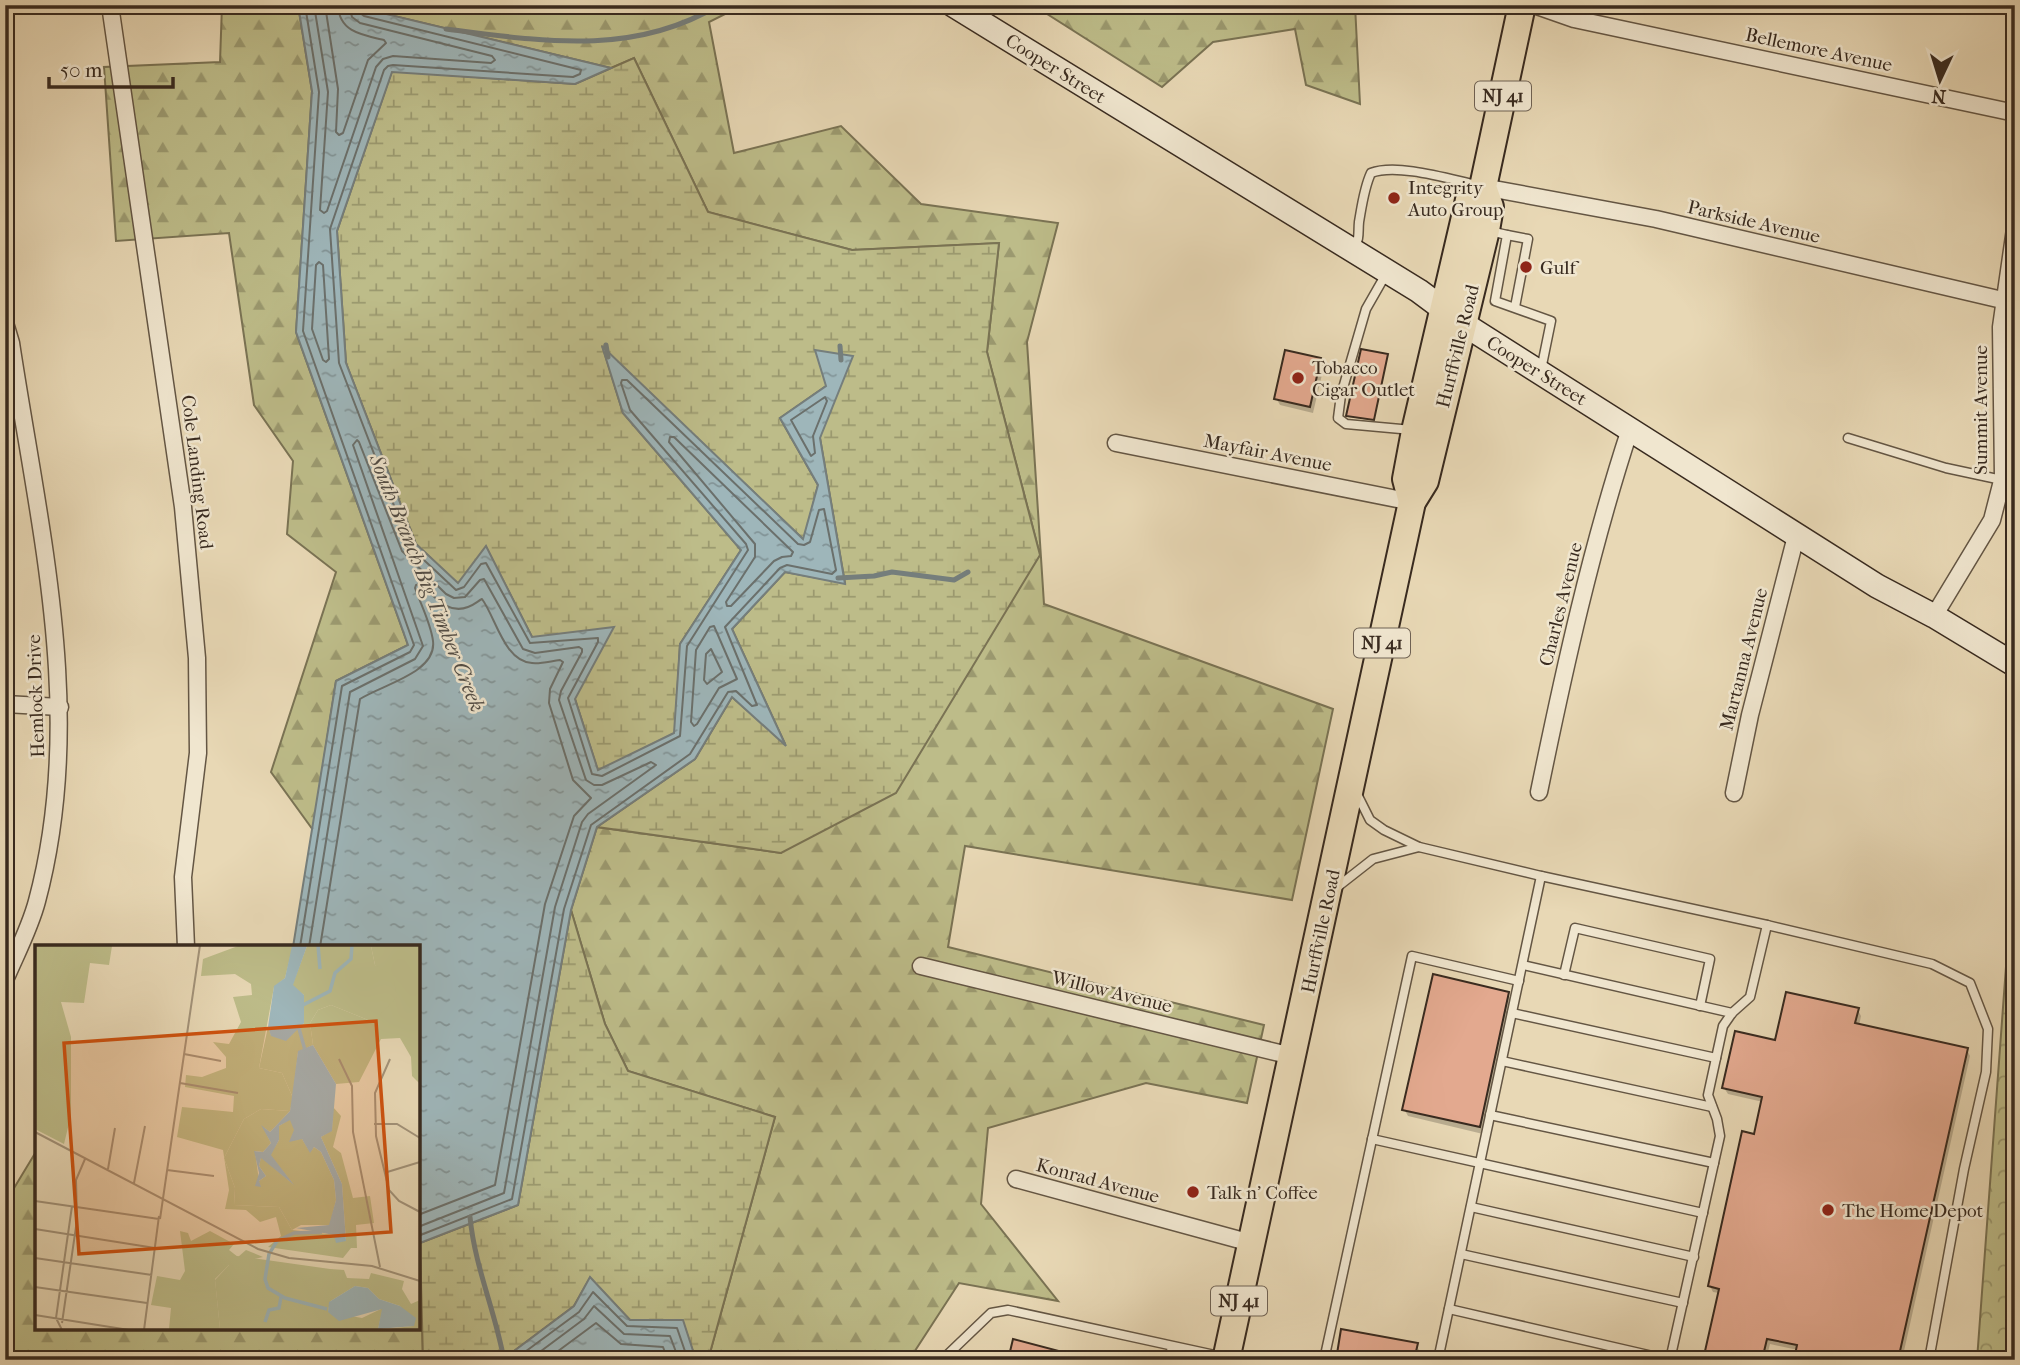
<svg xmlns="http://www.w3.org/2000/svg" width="2020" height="1365" font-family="'IM FELL French Canon',serif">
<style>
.forest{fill:url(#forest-firs);stroke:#7a7354;stroke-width:2}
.wetland{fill:url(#wetland-marsh);stroke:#7a7354;stroke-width:2}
.park{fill:url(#park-crowns);stroke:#7a7354;stroke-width:2}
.water{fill:url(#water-ripples);stroke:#757e7c;stroke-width:2}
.shadow{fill:#0003}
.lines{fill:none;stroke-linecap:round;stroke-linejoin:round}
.shore{stroke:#6b706c;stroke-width:2}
.stream{stroke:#757e7c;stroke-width:5}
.building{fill:#e3a98f;stroke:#382a1f;stroke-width:2}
.lane-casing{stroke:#645644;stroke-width:11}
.street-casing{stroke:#645644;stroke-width:19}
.secondary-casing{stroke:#382a1f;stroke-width:26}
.primary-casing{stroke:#382a1f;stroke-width:30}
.lane{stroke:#f0e6cf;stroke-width:8}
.street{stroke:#f0e6cf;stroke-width:16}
.secondary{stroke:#f0e6cf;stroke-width:23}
.primary{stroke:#e8d8b5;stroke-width:26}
.poi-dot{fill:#8f2418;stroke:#f0e6cf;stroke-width:2.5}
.labels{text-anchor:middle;stroke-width:5;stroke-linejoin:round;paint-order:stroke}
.shield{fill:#f0e6cf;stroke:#6f6254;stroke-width:2}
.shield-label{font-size:18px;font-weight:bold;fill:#382a1f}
.street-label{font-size:19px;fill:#382a1f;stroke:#f0e6cf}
.poi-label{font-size:19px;fill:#382a1f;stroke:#f0e6cf;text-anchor:start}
.water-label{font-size:21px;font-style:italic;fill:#524d46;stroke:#f0e6cf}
.inset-river{fill:none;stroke:#9eb6ba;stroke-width:3.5}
.inset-road{fill:none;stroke:#a29279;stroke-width:2}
.view{fill:#ce520f;fill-opacity:0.15;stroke:#ce520f;stroke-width:3.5}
.inset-edge{fill:none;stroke:#382a1f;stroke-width:3.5}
</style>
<defs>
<pattern id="forest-firs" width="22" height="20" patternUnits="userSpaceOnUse" patternTransform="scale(1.75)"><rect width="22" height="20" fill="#bdbc89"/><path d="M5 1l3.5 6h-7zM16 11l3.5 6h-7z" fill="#9b996f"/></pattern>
<pattern id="wetland-marsh" width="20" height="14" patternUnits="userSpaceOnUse" patternTransform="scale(1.75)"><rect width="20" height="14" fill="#bdbc89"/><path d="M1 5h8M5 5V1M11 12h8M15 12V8" fill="none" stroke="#9b996f"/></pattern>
<pattern id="park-crowns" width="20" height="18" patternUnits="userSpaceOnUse" patternTransform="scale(1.75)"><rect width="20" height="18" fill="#bdbc89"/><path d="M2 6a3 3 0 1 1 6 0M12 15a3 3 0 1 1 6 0" fill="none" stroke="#9b996f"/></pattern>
<pattern id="water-ripples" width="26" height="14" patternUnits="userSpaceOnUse" patternTransform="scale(1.75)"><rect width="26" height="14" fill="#9eb6ba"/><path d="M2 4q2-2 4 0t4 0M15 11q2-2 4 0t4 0" fill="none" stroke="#829497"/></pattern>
</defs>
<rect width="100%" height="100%" fill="#e8d8b5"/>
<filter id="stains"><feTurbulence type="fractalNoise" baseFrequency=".00286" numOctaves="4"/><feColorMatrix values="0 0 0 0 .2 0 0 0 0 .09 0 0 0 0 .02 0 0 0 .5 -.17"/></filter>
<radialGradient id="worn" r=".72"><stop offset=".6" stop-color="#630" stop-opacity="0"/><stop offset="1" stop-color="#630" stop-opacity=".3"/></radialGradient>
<!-- forest -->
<g class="forest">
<polygon points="222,5 298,5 312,91 296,332 408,645 336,681 313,830 271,772 336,572 287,534 293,461 254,405 229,233 116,241 104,67 220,62"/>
<polygon points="364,5 743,5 709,22 734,153 841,126 921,204 1058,223 1027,342 1044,604 1333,709 1292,900 965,846 948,947 1264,1025 1247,1103 1146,1083 988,1128 981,1204 1058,1301 959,1283 909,1360 708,1360 775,1117 628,1071 605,1024 571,910 597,827 781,853 1040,555 987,352 999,243 852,250 708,212 634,58 611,68 365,9"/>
<polygon points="1033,5 1355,5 1360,104 1306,85 1295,29 1213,42 1162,87"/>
<polygon points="37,1150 37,1328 418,1328 418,1238 420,1243 423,1360 5,1360 5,1203"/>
</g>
<!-- wetland -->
<g class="wetland">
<polygon points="634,58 708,212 852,250 999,243 987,352 1040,555 896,793 781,853 597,827 695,759 732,697 785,744 732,629 785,572 845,583 820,438 826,386 780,418 818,485 804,540 603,348 623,413 741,550 680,644 675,733 598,771 575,699 532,637 486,547 458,584 416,544 346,363 337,231 392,71 575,84"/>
<polygon points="571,910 605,1024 628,1071 775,1117 708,1360 696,1360 682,1320 630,1320 590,1278 574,1306 502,1360 423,1360 420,1243 518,1205"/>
</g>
<!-- park -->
<polygon class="park" points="2015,886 2015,1360 1977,1360 2011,899"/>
<!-- water -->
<g class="water">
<polygon points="298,5 364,5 365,9 611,68 575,84 392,72 337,231 346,363 416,544 458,583 486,546 532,637 614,627 575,699 598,770 674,733 680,644 741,550 623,413 602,346 803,539 818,485 780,418 826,386 815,350 853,356 820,438 845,584 785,572 732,629 786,746 732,697 695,759 597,827 571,910 518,1205 420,1243 418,1238 418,947 293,947 336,681 408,645 296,332 312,91"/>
<polygon points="590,1277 630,1320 683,1320 696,1360 502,1360 574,1306"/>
</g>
<!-- shadow -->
<g class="shadow">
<polygon points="1387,356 1374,421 1349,417 1348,416"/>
<polygon points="1320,359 1324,366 1313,413 1280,405 1276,398"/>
<polygon points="1507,993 1511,1000 1483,1134 1408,1116 1404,1109"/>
<polygon points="1858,1010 1861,1016 1859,1026 1967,1050 1970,1056 1902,1360 1795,1360 1798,1350 1770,1344 1766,1360 1704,1360 1719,1293 1713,1292 1710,1286 1755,1136 1763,1102 1728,1094 1724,1088 1776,1042"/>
<polygon points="1416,1345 1422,1355 1421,1360 1338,1360"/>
</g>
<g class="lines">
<!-- shore -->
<g class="shore">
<polyline points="314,5 328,92 320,210 324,213 327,211 376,67 383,59 393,56 491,63 495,60 492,56 360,23 352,17 349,5"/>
<path d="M325,5L338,89L336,132L339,135L343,133L368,60L386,43L384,40C362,35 339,32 338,5"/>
<polyline points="358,5 359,12 364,16 581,70 580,74 573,77 393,65 388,66 384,70 330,229 339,363 410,547 456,590 464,587 481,564 486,563 530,643 598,638 598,642 568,698 592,774 602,776 680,736 687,646 748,550 746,544 630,410 621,383 622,380 627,380 798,544 804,545 810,542 819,510 824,509 836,570 832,574 787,565 780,568 725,627 757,705 752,706 736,691 728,692 690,754 591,825 564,909 512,1199 418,1236"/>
<polygon points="319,262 323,265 329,359 326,362 323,360 312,329 316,265"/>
<polygon points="825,397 827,401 813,436 815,453 811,456 791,420"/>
<polygon points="670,437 674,437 793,552 791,556 782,557 774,561 731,606 727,606 726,602 755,557 755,544 669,442"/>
<polygon points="714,626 737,679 719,688 697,724 694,726 691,722 696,650 710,627"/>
<polygon points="711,649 722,672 707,684 704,680 706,654"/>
<polyline points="300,947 342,686 410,652 414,645 303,331 319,92 305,5"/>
<polyline points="309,947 350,692 415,659 423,646 353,445 357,440 359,442 402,551 446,594 454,598 465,597 480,580 484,579 523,649 535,653 579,647 582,649 582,652 561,691 559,700 586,780 594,785 602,785 651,762 656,765 588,814 582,822 555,907 504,1193 418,1227"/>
<path d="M320,947L360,699C381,685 437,673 433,641C431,624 421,605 415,588L416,585L420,584C434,596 448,615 468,607C474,605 478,601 482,599C496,618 504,661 532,663C541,664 551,661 560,660L563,662L550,689L549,703L573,780L591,798L574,816L545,904L495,1185L418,1215"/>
<polyline points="514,1360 579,1312 593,1292 627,1326 677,1328 688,1360"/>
<polyline points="529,1360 584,1319 594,1306 624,1334 670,1336 679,1360"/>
<polyline points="546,1360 596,1323 621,1344 663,1347 668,1360"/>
</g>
<!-- stream -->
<g class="stream">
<path d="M446,29C541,41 633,57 719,5"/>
<polyline points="606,345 608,357"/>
<polyline points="840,346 841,360"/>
<polyline points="838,578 874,576 892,572 954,580 968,572"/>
<path d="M470,1217C475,1268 495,1310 504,1360"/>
</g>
</g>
<!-- building -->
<g class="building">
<polygon points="1361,349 1388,354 1374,420 1346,416"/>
<polygon points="1285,350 1321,358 1310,407 1274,399"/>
<polygon points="1433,974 1509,992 1480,1127 1402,1110"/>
<polygon points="1786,992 1859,1008 1855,1023 1968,1048 1898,1360 1862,1360 1841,1355 1840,1360 1794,1360 1797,1345 1767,1339 1762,1360 1703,1360 1719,1289 1708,1286 1742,1131 1754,1134 1762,1097 1722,1088 1735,1031 1775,1040"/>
<polygon points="1341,1329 1418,1343 1414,1360 1336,1360"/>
<polygon points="1013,1339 1074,1355 1074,1360 1008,1360"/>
</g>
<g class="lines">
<!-- lane casing -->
<g class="lane-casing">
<g id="lane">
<polyline points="1490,231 1507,235 1495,301 1551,321 1541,370"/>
<polyline points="1507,235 1528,239 1515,307"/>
<path d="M1354,248C1360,239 1358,232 1359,222C1362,205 1364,188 1371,173C1397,163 1449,179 1477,185"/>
<polyline points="1386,274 1366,309 1341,395 1338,418 1346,424 1412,430"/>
<polyline points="1848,438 1946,468 2002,480"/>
<polyline points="1419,847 1541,876"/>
<polyline points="1336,888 1373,859 1419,847 1384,830 1370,820 1357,794"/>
<polyline points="1523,965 1732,1013"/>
<polyline points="1564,975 1575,928 1710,959 1700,1006"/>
<polyline points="1512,1013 1716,1058"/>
<polyline points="1502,1061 1712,1107"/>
<polyline points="1490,1115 1714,1163"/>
<polyline points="1372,1139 1703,1213"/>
<polyline points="1471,1207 1694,1257"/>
<polyline points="1461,1254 1683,1303"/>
<polyline points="1449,1309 1670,1360 1720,1136 1717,1119 1708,1095 1723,1026 1732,1013 1750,997 1767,925 1932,964 1970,983 1988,1029 1986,1072 1964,1169 1929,1360"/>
<polyline points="942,1360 991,1313 1008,1310 1224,1357"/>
<polyline points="1169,1360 1172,1347"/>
<polyline points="1324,1360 1412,956 1519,981"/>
<polyline points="1438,1360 1541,876 1767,925"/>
</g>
</g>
<!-- street casing -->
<g class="street-casing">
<g id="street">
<polyline points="110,5 183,507 197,658 198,753 183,877 186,947"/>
<polyline points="1534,5 1574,19 2015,113"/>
<polyline points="1483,187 1656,219 2015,303"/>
<path d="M5,323L11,343C39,529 87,714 37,901C30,928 16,954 5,980"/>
<polyline points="1116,443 1412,502"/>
<polyline points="1934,616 1992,520 2003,477 2001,327 2015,229"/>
<polyline points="5,704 60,707"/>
<path d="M1539,792C1564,670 1591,548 1630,429"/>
<polyline points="1734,793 1750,715 1796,536"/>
<polyline points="921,966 1292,1056"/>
<polyline points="1016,1179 1251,1243"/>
</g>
</g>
<!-- secondary casing -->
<g class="secondary-casing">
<polyline id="secondary" points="953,5 1419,291 1462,323 1877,586 1934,616 2015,665"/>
</g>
<!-- primary casing -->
<g class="primary-casing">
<g id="primary">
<polyline points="1412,502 1406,479 1415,431 1469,200 1483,187"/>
<polyline points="1226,1360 1412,502 1425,481 1486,230 1490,207 1483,187 1522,5"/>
</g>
</g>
<!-- lane -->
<use href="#lane" class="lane"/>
<!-- street -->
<use href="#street" class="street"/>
<!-- secondary -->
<use href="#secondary" class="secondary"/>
<!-- primary -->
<use href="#primary" class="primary"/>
</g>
<!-- markers -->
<g class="poi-dot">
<circle cx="1394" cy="198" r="7"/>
<circle cx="1526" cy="267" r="7"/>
<circle cx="1298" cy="378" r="7"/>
<circle cx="1193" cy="1192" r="7"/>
<circle cx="1828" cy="1210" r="7"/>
</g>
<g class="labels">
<!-- shield labels -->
<g class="shield">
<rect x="1475" y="81.5" width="56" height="29" rx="5"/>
<rect x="1354" y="628.5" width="56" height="29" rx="5"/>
<rect x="1211" y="1286.5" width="56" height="29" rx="5"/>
</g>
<g class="shield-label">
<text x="1503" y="102">NJ 41</text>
<text x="1382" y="649">NJ 41</text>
<text x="1239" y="1307">NJ 41</text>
</g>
<!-- street labels -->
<g class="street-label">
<text transform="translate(1819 49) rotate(12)" y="7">Bellemore Avenue</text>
<text transform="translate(1056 68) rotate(32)" y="7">Cooper Street</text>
<text transform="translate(1754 221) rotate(13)" y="7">Parkside Avenue</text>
<text transform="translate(1457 346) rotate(-76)" y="7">Hurffville Road</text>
<text transform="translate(1537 370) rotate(32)" y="7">Cooper Street</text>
<text transform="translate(1980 410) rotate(-90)" y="7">Summit Avenue</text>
<text transform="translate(1268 452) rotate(11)" y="7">Mayfair Avenue</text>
<text transform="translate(198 472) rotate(83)" y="7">Cole Landing Road</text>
<text transform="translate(1560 604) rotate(-76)" y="7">Charles Avenue</text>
<text transform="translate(1743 659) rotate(-76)" y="7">Martanna Avenue</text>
<text transform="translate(35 696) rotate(-92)" y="7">Hemlock Drive</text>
<text transform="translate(1320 931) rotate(-78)" y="7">Hurffville Road</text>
<text transform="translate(1112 991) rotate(14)" y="7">Willow Avenue</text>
<text transform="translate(1098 1180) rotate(15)" y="7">Konrad Avenue</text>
</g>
<!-- poi labels -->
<g class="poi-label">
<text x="1408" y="194">Integrity<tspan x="1408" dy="22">Auto Group</tspan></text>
<text x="1540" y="274">Gulf</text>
<text x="1312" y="374">Tobacco<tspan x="1312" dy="22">Cigar Outlet</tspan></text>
<text x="1207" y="1199">Talk n' Coffee</text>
<text x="1842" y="1217">The Home Depot</text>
</g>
<!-- water labels -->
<g class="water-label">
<text transform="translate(427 583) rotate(68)" y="7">South Branch Big Timber Creek</text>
</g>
</g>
<!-- overview -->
<g transform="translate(35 945)">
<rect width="385" height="385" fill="#e8d8b5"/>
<path d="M203,1H258L250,33L239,42L224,123L247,128L258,153L255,166L226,164L209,174L189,213L200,243L199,260L244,262L257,285L299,290L311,296L307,239L286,192L297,185L298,162L306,171L298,202L306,208L318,253L335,251L339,278L321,280L322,303H316L308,313L233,302L246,291L241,272L225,277L211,265L190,264L194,245L188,205L142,192L147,162L198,167L199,151L150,142L151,130L167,132L191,123V112L178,97L194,99L206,77L198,52L217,50L216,39L200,29L166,31L168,14ZM336,1H385V139L377,131L376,112L365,93L346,94L324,137L301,139L278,100L275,78L283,65L296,60L338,77L358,47L340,20ZM145,286L153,288L156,296L175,286L199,299L194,305L203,312L211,305L228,312L194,320L180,334L185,384H134L136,363L116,360L122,331L145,335L150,326ZM295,324L309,325L312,333L334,334L336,328L369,336L367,344L376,359L385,355V384H352L378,381L365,361L344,354L333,343L320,341L294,357Z" fill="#bdbc89"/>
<path d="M272,1H336L340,20L358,31L362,52L338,77L296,60L283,65L275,78L278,100L263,107L258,153L247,128L224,123L233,82L236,90L253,91L269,78V50L257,41ZM226,164L255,166L235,187L228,182L236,198L228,207L220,206L224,236L231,231L224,221L226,212L258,239L235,210L244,195V181L255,174L275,207L279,202L286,207L299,235L301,255L295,280H266L257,285L244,262L199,260L200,243L189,213L209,174ZM195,310L295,324L299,334L293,367L327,373L348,363L343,384H185L180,335L194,320Z" fill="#bdbc89"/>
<path d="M0,1H77L74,20L55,18L49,58L26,57L36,92V170L29,199L0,184Z" fill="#bdbc89"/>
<path d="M257,1H272L258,40L269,50V78L251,96L236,91L233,82L239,41L250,33ZM278,100L301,139L297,186L286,192L307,239L311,296L301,298L299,290L261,283L294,280L301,255L299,235L286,207L279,202L275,208L267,194L254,197L259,185L255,175L244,181V195L236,210L259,240L226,213L224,221L231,231L224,236L226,242L220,241L224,228L219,206L228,207L236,198L226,180L235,187L255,166L263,106ZM320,341L333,343L344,354L365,361L381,373L379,381L343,384L347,364L304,376L293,367L294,357Z" fill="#9eb6ba"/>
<path class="inset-river" d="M283,0L285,24M268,60L295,46L300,28L316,14L317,0M263,80L270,105M287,287L259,288L242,296L234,309L230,334L233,343L250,353L292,364M230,377L234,365L244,363L246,352"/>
<path class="inset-road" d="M149,109L186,116M304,114L317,141L318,187L345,322M355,114L340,148L341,191L354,245L364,256L385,267M145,138L203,148M339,179H362L385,193M0,187L223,304L254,313L337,321L385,336M73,224L80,183M132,225L179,231M349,228L385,217M99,238L110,181M0,256L124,274M125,274L165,0M0,284L120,303M0,313L117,330M0,342L112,358M0,370L94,385M27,378L42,275L41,235L50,214M27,385L21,373L37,261M109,385L124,271"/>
<path class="view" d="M341,76L356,287L44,309L29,98Z"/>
<rect width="385" height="385" class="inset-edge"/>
</g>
<!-- margin -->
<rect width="2020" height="1365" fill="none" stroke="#e8d8b5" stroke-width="28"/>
<rect x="7" y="7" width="2006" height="1351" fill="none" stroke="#382a1f" stroke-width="3.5"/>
<rect x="14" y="14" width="1992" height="1337" fill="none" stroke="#382a1f" stroke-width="2"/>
<!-- north arrow -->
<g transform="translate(1940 80) rotate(184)" stroke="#f0e6cf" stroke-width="5" paint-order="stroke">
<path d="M0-5L12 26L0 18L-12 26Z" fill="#382a1f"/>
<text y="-10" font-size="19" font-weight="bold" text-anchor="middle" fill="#382a1f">N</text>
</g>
<!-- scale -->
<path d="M49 77v10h124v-10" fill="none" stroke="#382a1f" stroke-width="3.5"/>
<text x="60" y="77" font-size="21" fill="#382a1f" stroke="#f0e6cf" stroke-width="5" paint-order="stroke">50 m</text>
<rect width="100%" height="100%" filter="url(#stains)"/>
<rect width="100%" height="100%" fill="url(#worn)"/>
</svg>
